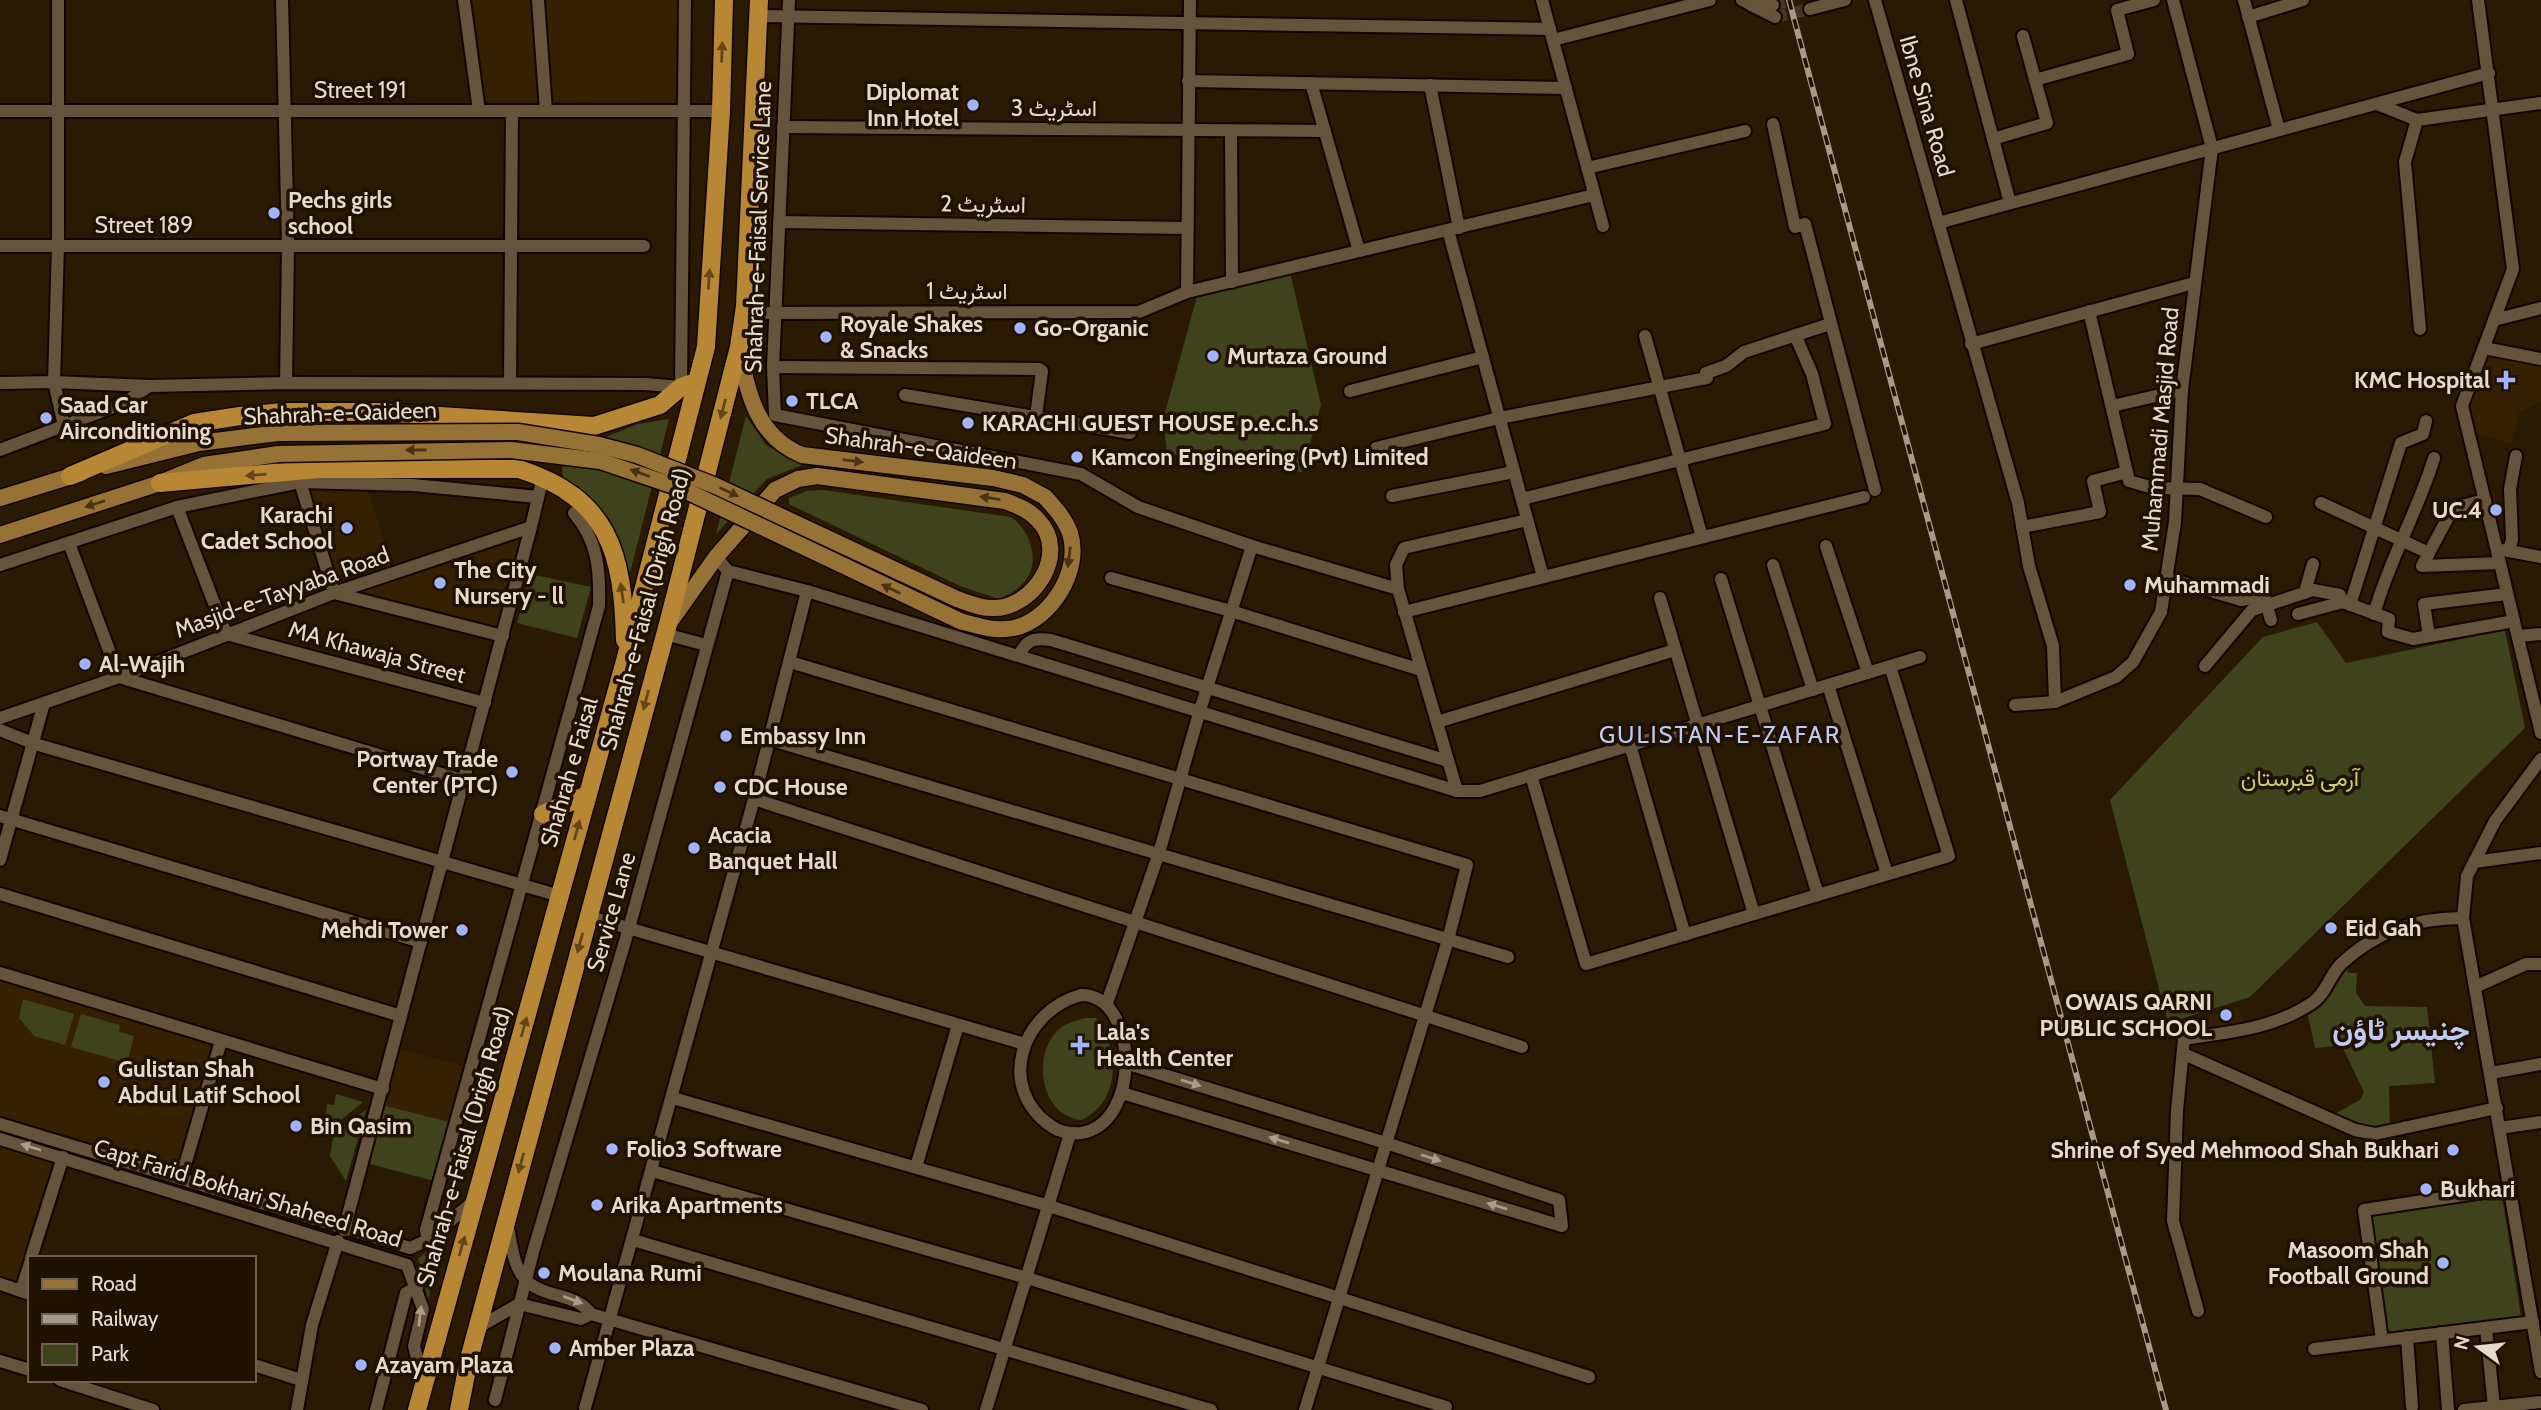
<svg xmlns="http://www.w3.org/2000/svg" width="2541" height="1410" font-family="Cabin,Vazirmatn,sans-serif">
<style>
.built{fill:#352101}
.green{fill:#3e431b}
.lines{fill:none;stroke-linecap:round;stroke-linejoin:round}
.minor-tunnel{stroke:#463721;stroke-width:12;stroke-dasharray:12 6;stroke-linecap:butt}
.minor-casing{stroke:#120500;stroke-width:16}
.major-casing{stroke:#120500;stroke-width:19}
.highway-casing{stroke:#120500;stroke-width:21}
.minor{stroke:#66533b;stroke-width:12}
.major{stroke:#977237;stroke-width:16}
.highway{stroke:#b88735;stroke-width:18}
.rail-casing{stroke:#a79a89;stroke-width:6}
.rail{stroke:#201100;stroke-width:3.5;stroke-dasharray:10;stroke-linecap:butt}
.major-bridge-casing{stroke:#120500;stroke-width:19;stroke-linecap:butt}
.major-bridge{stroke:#977237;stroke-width:16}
.oneway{fill:#644618}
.oneway2{fill:#4a3313}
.oneway3{fill:#ac9d8b}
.poi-dot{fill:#a0b3fd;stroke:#201100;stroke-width:2.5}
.labels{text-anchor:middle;stroke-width:7;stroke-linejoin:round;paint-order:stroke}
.street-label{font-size:23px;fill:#e5dacc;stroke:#201100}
.poi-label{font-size:23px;font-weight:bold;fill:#e5dacc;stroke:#201100;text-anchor:start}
.park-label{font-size:23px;fill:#c6d26c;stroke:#201100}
.neighbourhood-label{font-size:24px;letter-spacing:2px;fill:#becaf4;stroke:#201100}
.district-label{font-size:30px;font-weight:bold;fill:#becaf4;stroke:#201100}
</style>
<rect width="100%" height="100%" fill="#2a1a03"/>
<!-- built -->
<g class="built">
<polygon points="468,0 677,0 678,103 480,101"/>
<polygon points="2484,348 2541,359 2541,401 2519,413 2512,444 2468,431 2462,406"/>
<polygon points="300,482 365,483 394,572 531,527 503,636 334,593"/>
<polygon points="0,973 221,1041 181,1179 0,1124"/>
<polygon points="2238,1008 2247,1025 2183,1036 2182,1023"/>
<polygon points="393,1047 463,1066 449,1122 379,1104"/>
<polygon points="0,1139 63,1157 21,1291 0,1284"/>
</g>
<!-- green -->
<g class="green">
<polygon points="1289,268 1321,405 1302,472 1167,453 1163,420 1199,289"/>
<polygon points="746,416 766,445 802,465 767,479 716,534"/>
<path d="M669,419L630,573C617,532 603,500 563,478L562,469L573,450L638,424Z"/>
<path d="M823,490L1011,517C1033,532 1043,569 1018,588C1013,593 1005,596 999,599L960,586L789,504V498L807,491Z"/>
<polygon points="530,574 591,587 577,638 517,623"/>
<polygon points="2317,622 2346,663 2505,630 2525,728 2250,997 2168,1023 2110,800 2263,637"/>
<polygon points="2346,961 2348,973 2357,973 2356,993 2365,1006 2427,1007 2435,1083 2389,1086 2390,1131 2375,1134 2329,1117 2360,1100 2364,1092 2342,1046 2315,1048 2306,1006"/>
<polygon points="23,999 74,1014 65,1045 34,1036 19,1018"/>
<polygon points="81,1014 120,1025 119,1032 134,1036 127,1063 71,1047"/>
<path d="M1085,1018H1096C1120,1050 1121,1101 1082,1120C1043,1117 1031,1060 1056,1032C1063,1024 1075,1021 1085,1018Z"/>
<polygon points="336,1094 363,1102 341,1120 325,1117 327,1104 334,1105"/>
<polygon points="379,1104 449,1122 434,1181 363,1162"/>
<polygon points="366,1110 346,1181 330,1156 334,1131"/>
<polygon points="2501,1190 2521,1316 2385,1332 2366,1210"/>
<polygon points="444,1237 428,1300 418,1259"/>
</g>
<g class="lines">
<!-- minor-tunnel -->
<g class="minor-tunnel">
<polyline points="1773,5 1793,0"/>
<polyline points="1775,17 1810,9"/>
</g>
<!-- minor casing -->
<g class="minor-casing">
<g id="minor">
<polyline points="58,0 58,246 54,382 64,426"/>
<polyline points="282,0 288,246 286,383"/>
<polyline points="464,0 479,111"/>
<polyline points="538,0 546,111"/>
<polyline points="789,0 773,367 775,415 1081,474 1138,507 1252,546 1398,589"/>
<polyline points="1542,0 1603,226"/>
<polyline points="1742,0 1750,4 1773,5"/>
<polyline points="1875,0 2018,503 2029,566 2053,646 2055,702"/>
<polyline points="1956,0 2010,203"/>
<polyline points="2244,0 2279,130"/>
<polyline points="2478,0 2513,269 2462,406 2541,733"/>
<polyline points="1751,5 1775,17"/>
<polyline points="1810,9 1845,0"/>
<polyline points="758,16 1550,29"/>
<polyline points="2248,17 2303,0"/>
<polyline points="1553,40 1710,0"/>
<polyline points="2035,80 2128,54 2117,10 2154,0"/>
<polyline points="1188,81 1566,88"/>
<polyline points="1311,83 1359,251"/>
<polyline points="1430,85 1459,228"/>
<polyline points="2377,104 2417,120 2541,103"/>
<polyline points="0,111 721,111"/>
<polyline points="2417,120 2405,162 2420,329"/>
<polyline points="1773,124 1795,227 1805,224 1875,490"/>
<polyline points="783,127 1325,131"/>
<polyline points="1231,130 1232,282"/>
<polyline points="1993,139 2047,123 2023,36"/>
<polyline points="1587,168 1745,131"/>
<polyline points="779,222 1187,228"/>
<polyline points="1938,223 2489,73"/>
<polyline points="1448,230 1543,577"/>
<polyline points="0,246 644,246"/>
<polyline points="1187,292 1190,0"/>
<polyline points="2089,311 2129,481 2153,488 2200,489 2266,517"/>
<polyline points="744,313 1139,312 1187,292 1594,195"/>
<polyline points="2494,320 2541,308"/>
<polyline points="1645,336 1702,537"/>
<polyline points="1971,344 2194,283"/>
<polyline points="2484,348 2541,359"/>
<polyline points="773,367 1039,369 1042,371 1036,416"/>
<polyline points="0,383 54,382 149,386 286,383 645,384 681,387 685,0"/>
<polyline points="510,383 512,111"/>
<polyline points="1350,391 1483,357"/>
<polyline points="905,395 1130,433"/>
<polyline points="2112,406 2182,390"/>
<polyline points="1376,448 1499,418 1707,378 1706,373 1726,366 1744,352 1830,324"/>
<polyline points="0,450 124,403 149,386"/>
<polyline points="300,482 334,593 503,636"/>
<polyline points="1392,496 1514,472"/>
<polyline points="1522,499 1825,424 1812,374 1796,337"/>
<polyline points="2485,500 2453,508 2422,566 2499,563"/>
<polyline points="2321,503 2429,553"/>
<polyline points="177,507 226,634 485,703"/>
<polyline points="2022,527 2100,512 2093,481 2127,472"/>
<polyline points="69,543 119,677 465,781"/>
<polyline points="1826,546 1868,673"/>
<polyline points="2504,550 2541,557"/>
<polyline points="2509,551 2512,539 2510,489 2516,456"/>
<polyline points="0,565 177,507 300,482 413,485 538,497"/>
<polyline points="1773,565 1813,690"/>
<polyline points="1111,578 1231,611 1421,670"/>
<polyline points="2167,578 2241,600 2264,596 2271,620"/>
<polyline points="1721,579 1818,895"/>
<polyline points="2313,590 2306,588 2313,564"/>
<polyline points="807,591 1457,791 1480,791 1920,657"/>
<polyline points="1660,598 1754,914"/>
<polyline points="2350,605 2401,443 2423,434 2426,421"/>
<polyline points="1404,612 1864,497"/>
<polyline points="2298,614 2343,602 2389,619 2388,632 2413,639 2514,621"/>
<path d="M2374,614C2389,560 2418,511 2434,458"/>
<polyline points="665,634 706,645"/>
<polyline points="2429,636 2424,604 2507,594"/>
<polyline points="2518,636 2541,634"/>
<path d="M1020,654C1027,639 1034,638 1051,640L1448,761"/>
<polyline points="790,662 1467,865 1448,940 1305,1410"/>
<polyline points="2205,666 2252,610 2313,590 2340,595 2343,602"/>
<polyline points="1828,685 1887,874"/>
<polyline points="2015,705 2055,702 2116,677 2133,662 2161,612 2175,522 2182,390 2212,148 2173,0"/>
<polyline points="0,718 119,677 334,593 531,527 543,477"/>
<polyline points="1437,722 1675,650"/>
<polyline points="0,730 35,744 560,896"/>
<polyline points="768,739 1508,957"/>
<polyline points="1630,745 1685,935"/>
<polyline points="2541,759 2495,821 2467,876 2463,918 2541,1372"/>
<polyline points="1531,775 1586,964 1949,856 1890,666"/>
<polyline points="1457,791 1398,589 1396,565 1404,548 1527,520"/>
<polyline points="754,799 1522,1047"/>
<polyline points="0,816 421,942"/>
<polyline points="0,860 44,703"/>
<polyline points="2474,862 2541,853"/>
<polyline points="0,894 401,1016"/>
<polyline points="587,916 1025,1044"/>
<polyline points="0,973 383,1089"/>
<polyline points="2475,987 2526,964 2541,964"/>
<path d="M1081,995C1138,994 1143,1123 1081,1133C1070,1134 1061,1133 1051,1126C995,1087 1022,1011 1081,995Z"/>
<polyline points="1107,1003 1159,853 1200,710 1252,546"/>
<polyline points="2184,1054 2355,1130 2375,1134 2497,1108"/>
<polyline points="2491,1073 2541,1064"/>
<polyline points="1122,1093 1562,1226 1559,1200 1386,1143 1125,1063"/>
<polyline points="673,1098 1049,1206 1589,1377"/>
<polyline points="0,1124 410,1248 428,1240 475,1200"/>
<polyline points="2500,1128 2541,1122"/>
<polyline points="0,1139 407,1265 423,1309 414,1346 423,1382"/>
<polyline points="916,1167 958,1025"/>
<polyline points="652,1171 1027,1278 1446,1407"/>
<polyline points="181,1179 221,1041"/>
<path d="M507,1222C511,1239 512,1265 525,1279C543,1299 576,1292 591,1314"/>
<polyline points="344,1230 531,527"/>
<path d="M428,1240L426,1230L599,606C600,570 598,541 574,513"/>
<polyline points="633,1240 1211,1410"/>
<polyline points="31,1258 63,1157"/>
<polyline points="0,1284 30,1294"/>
<polyline points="21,1291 30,1263"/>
<path d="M2198,1311L2173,1221L2177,1111L2184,1039C2230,1032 2273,1029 2312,1003C2326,994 2330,975 2341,964C2376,931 2416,918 2463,918"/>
<polyline points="477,1328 519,1304 581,1319 591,1314 922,1410"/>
<polyline points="2486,1328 2494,1407"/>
<polyline points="2442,1333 2448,1410"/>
<polyline points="2407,1337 2412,1407"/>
<polyline points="2382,1340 2364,1210 2510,1188"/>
<polyline points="2314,1349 2533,1322"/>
<polyline points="0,1361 30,1370"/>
<polyline points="254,1365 301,1380"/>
<polyline points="60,1380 153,1410"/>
<polyline points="495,1400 533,1252 629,928 728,571 716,557"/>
<polyline points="585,1408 754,799 807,591 728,571"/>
<polyline points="297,1410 312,1325 338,1241"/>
<polyline points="376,1410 406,1293 417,1287"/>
<polyline points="986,1410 1070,1134"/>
<polyline points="2464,1410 2541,1402"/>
</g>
</g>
<!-- major casing -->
<g class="major-casing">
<g id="major">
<path d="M739,349C748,393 756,436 802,455L993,478L1023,485L1045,497"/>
<polyline points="106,466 199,443 278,433"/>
<polyline points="0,498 81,473"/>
<polyline points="0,535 160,483 204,465 278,454"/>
<path d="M670,622L716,557L775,490L798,479L817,476L1005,501C1018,506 1029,510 1038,520C1070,553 1034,607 995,608C982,609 969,603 957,599"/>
</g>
</g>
<!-- highway casing -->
<g class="highway-casing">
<g id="highway">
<polyline points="70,476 194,423 240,416 283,412 378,412 594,426 660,405 681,387 696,382"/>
<path d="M160,483L319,469H519C609,498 623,553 625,640"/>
<polyline points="543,814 587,795"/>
<polyline points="417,1410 625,661 706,347 721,111 724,0"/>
<polyline points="459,1410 469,1359 668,624 739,347 745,306 759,0"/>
</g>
</g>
<!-- minor -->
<use href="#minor" class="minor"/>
<!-- major -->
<use href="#major" class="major"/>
<!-- highway -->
<use href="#highway" class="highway"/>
<!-- rail casing -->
<g class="rail-casing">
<polyline id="rail" points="1789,0 2166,1410"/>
</g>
<!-- rail -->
<use href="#rail" class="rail"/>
<!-- major-bridge casing -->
<g class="major-bridge-casing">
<g id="major-bridge">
<polyline points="278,433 518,432 599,445 637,455 716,486 957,599"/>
<path d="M278,454L511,450L600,461L680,488L960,621C978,626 995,632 1014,628C1051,620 1082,570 1070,533C1065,519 1055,508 1045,497"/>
</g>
</g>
<!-- major-bridge -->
<use href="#major-bridge" class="major-bridge"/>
</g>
<!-- one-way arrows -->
<defs><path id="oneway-solid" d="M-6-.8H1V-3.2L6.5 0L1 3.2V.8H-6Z" transform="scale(1.75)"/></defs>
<g class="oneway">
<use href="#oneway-solid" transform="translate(722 52) rotate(-88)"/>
<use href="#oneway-solid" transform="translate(709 279) rotate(-86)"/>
<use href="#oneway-solid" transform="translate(723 409) rotate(104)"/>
<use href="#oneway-solid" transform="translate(256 475) rotate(175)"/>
<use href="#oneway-solid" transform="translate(622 593) rotate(-98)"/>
<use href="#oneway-solid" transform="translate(646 700) rotate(105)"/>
<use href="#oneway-solid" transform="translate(577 830) rotate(-75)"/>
<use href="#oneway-solid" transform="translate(580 943) rotate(105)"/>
<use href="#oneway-solid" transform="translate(524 1027) rotate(-74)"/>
<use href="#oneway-solid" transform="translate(521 1163) rotate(105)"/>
<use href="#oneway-solid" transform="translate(462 1246) rotate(-74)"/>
</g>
<g class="oneway2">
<use href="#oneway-solid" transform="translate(416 450) rotate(180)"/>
<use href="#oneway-solid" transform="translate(853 461) rotate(7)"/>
<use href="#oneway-solid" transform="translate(640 473) rotate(-160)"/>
<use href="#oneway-solid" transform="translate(729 492) rotate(25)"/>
<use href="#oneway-solid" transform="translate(990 498) rotate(-171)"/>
<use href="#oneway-solid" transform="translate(95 504) rotate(162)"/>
<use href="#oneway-solid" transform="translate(1069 557) rotate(97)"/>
<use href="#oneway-solid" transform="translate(891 589) rotate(-154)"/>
</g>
<g class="oneway3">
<use href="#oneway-solid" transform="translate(1191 1083) rotate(17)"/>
<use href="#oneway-solid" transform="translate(1279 1140) rotate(-163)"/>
<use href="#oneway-solid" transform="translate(31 1147) rotate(-163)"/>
<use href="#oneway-solid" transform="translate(1431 1158) rotate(18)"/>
<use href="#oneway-solid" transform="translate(1497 1206) rotate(-163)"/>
<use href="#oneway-solid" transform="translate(573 1300) rotate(21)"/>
<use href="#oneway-solid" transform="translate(420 1316) rotate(-83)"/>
</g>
<!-- markers -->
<g class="poi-dot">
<circle cx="973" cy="105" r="7"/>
<circle cx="274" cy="213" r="7"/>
<circle cx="1020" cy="328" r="7"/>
<circle cx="826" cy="337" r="7"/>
<circle cx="1213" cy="356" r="7"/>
<path d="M2502.5 369.5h7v7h7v7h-7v7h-7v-7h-7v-7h7z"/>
<circle cx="792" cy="401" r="7"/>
<circle cx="46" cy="418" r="7"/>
<circle cx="968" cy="423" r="7"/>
<circle cx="1077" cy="457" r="7"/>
<circle cx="2496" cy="510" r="7"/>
<circle cx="347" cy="528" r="7"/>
<circle cx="440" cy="583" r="7"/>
<circle cx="2130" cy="585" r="7"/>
<circle cx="85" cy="664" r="7"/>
<circle cx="726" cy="736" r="7"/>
<circle cx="512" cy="772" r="7"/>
<circle cx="720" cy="787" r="7"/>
<circle cx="694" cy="848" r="7"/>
<circle cx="2331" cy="928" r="7"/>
<circle cx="462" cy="930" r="7"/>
<circle cx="2226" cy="1015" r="7"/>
<path d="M1076.5 1034.5h7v7h7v7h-7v7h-7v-7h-7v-7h7z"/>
<circle cx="104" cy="1082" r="7"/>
<circle cx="296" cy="1126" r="7"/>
<circle cx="612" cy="1149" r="7"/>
<circle cx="2453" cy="1150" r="7"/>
<circle cx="2426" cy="1189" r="7"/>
<circle cx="597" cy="1205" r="7"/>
<circle cx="2443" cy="1263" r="7"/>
<circle cx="544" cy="1273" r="7"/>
<circle cx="555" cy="1348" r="7"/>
<circle cx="361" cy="1365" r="7"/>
</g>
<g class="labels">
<!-- street labels -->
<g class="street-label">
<text x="360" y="98">Street 191</text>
<text transform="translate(1927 106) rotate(74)" y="8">Ibne Sina Road</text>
<text x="1054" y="116">اسٹریٹ 3</text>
<text transform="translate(983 204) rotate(1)" y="8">اسٹریٹ 2</text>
<text x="144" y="233">Street 189</text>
<text transform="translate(758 227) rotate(-88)" y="8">Shahrah-e-Faisal Service Lane</text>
<text x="967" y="299">اسٹریٹ 1</text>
<text transform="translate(340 413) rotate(-2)" y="8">Shahrah-e-Qaideen</text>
<text transform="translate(2160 429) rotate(-85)" y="8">Muhammadi Masjid Road</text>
<text transform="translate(921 448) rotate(8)" y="8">Shahrah-e-Qaideen</text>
<text transform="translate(282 592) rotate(-20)" y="8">Masjid-e-Tayyaba Road</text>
<text transform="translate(645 609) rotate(-75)" y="8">Shahrah-e-Faisal (Drigh Road)</text>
<text transform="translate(377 652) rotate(15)" y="8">MA Khawaja Street</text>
<text transform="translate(569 772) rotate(-74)" y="8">Shahrah e Faisal</text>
<text transform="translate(611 912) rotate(-74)" y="8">Service Lane</text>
<text transform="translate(464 1146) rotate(-74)" y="8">Shahrah-e-Faisal (Drigh Road)</text>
<text transform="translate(248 1193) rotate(17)" y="8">Capt Farid Bokhari Shaheed Road</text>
</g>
<!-- poi labels -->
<g class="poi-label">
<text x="959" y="100" text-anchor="end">Diplomat<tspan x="959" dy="26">Inn Hotel</tspan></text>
<text x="288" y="208">Pechs girls<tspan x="288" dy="26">school</tspan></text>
<text x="840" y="332">Royale Shakes<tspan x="840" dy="26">&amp; Snacks</tspan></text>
<text x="1034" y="336">Go-Organic</text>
<text x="1227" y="364">Murtaza Ground</text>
<text x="2490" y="388" text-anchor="end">KMC Hospital</text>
<text x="806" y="409">TLCA</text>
<text x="60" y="413">Saad Car<tspan x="60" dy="26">Airconditioning</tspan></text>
<text x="982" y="431">KARACHI GUEST HOUSE p.e.c.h.s</text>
<text x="1091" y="465">Kamcon Engineering (Pvt) Limited</text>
<text x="2482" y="518" text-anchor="end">UC.4</text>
<text x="333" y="523" text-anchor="end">Karachi<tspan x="333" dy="26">Cadet School</tspan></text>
<text x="454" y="578">The City<tspan x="454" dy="26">Nursery - ll</tspan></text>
<text x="2144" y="593">Muhammadi</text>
<text x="99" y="672">Al-Wajih</text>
<text x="740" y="744">Embassy Inn</text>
<text x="498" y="767" text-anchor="end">Portway Trade<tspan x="498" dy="26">Center (PTC)</tspan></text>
<text x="734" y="795">CDC House</text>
<text x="708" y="843">Acacia<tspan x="708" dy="26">Banquet Hall</tspan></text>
<text x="2345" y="936">Eid Gah</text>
<text x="448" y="938" text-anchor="end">Mehdi Tower</text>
<text x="2212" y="1010" text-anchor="end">OWAIS QARNI<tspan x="2212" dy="26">PUBLIC SCHOOL</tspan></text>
<text x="1096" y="1040">Lala's<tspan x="1096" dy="26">Health Center</tspan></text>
<text x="118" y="1077">Gulistan Shah<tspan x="118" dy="26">Abdul Latif School</tspan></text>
<text x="310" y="1134">Bin Qasim</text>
<text x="626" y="1157">Folio3 Software</text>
<text x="2439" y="1158" text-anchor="end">Shrine of Syed Mehmood Shah Bukhari</text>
<text x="2440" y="1197">Bukhari</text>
<text x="611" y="1213">Arika Apartments</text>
<text x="2429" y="1258" text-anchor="end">Masoom Shah<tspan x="2429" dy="26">Football Ground</tspan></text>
<text x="558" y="1281">Moulana Rumi</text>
<text x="569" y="1356">Amber Plaza</text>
<text x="375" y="1373">Azayam Plaza</text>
</g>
<!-- park labels -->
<g class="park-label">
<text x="2300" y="786">آرمی قبرستان</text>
</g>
<!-- neighbourhood labels -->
<g class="neighbourhood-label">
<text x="1720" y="743">GULISTAN-E-ZAFAR</text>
</g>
<!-- district labels -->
<g class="district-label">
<text x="2401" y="1040">چنیسر ٹاؤن</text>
</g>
</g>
<!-- legend -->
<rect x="28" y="1256" width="228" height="126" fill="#201100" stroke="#6f6152" stroke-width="2"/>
<rect x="42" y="1279" width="35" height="10" fill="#977237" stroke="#6f6152" stroke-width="2"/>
<text x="91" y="1291" font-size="21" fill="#e5dacc">Road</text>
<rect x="42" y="1314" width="35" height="10" fill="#a79a89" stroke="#6f6152" stroke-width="2"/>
<text x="91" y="1326" font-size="21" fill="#e5dacc">Railway</text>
<rect x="42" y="1344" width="35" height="21" fill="#3e431b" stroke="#6f6152" stroke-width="2"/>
<text x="91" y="1361" font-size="21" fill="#e5dacc">Park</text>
<!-- north arrow -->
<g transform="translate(2478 1347) rotate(285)" stroke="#201100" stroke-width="5" paint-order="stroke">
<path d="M0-5L12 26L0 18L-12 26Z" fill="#e5dacc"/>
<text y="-10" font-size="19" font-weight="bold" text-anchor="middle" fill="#e5dacc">N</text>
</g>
</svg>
